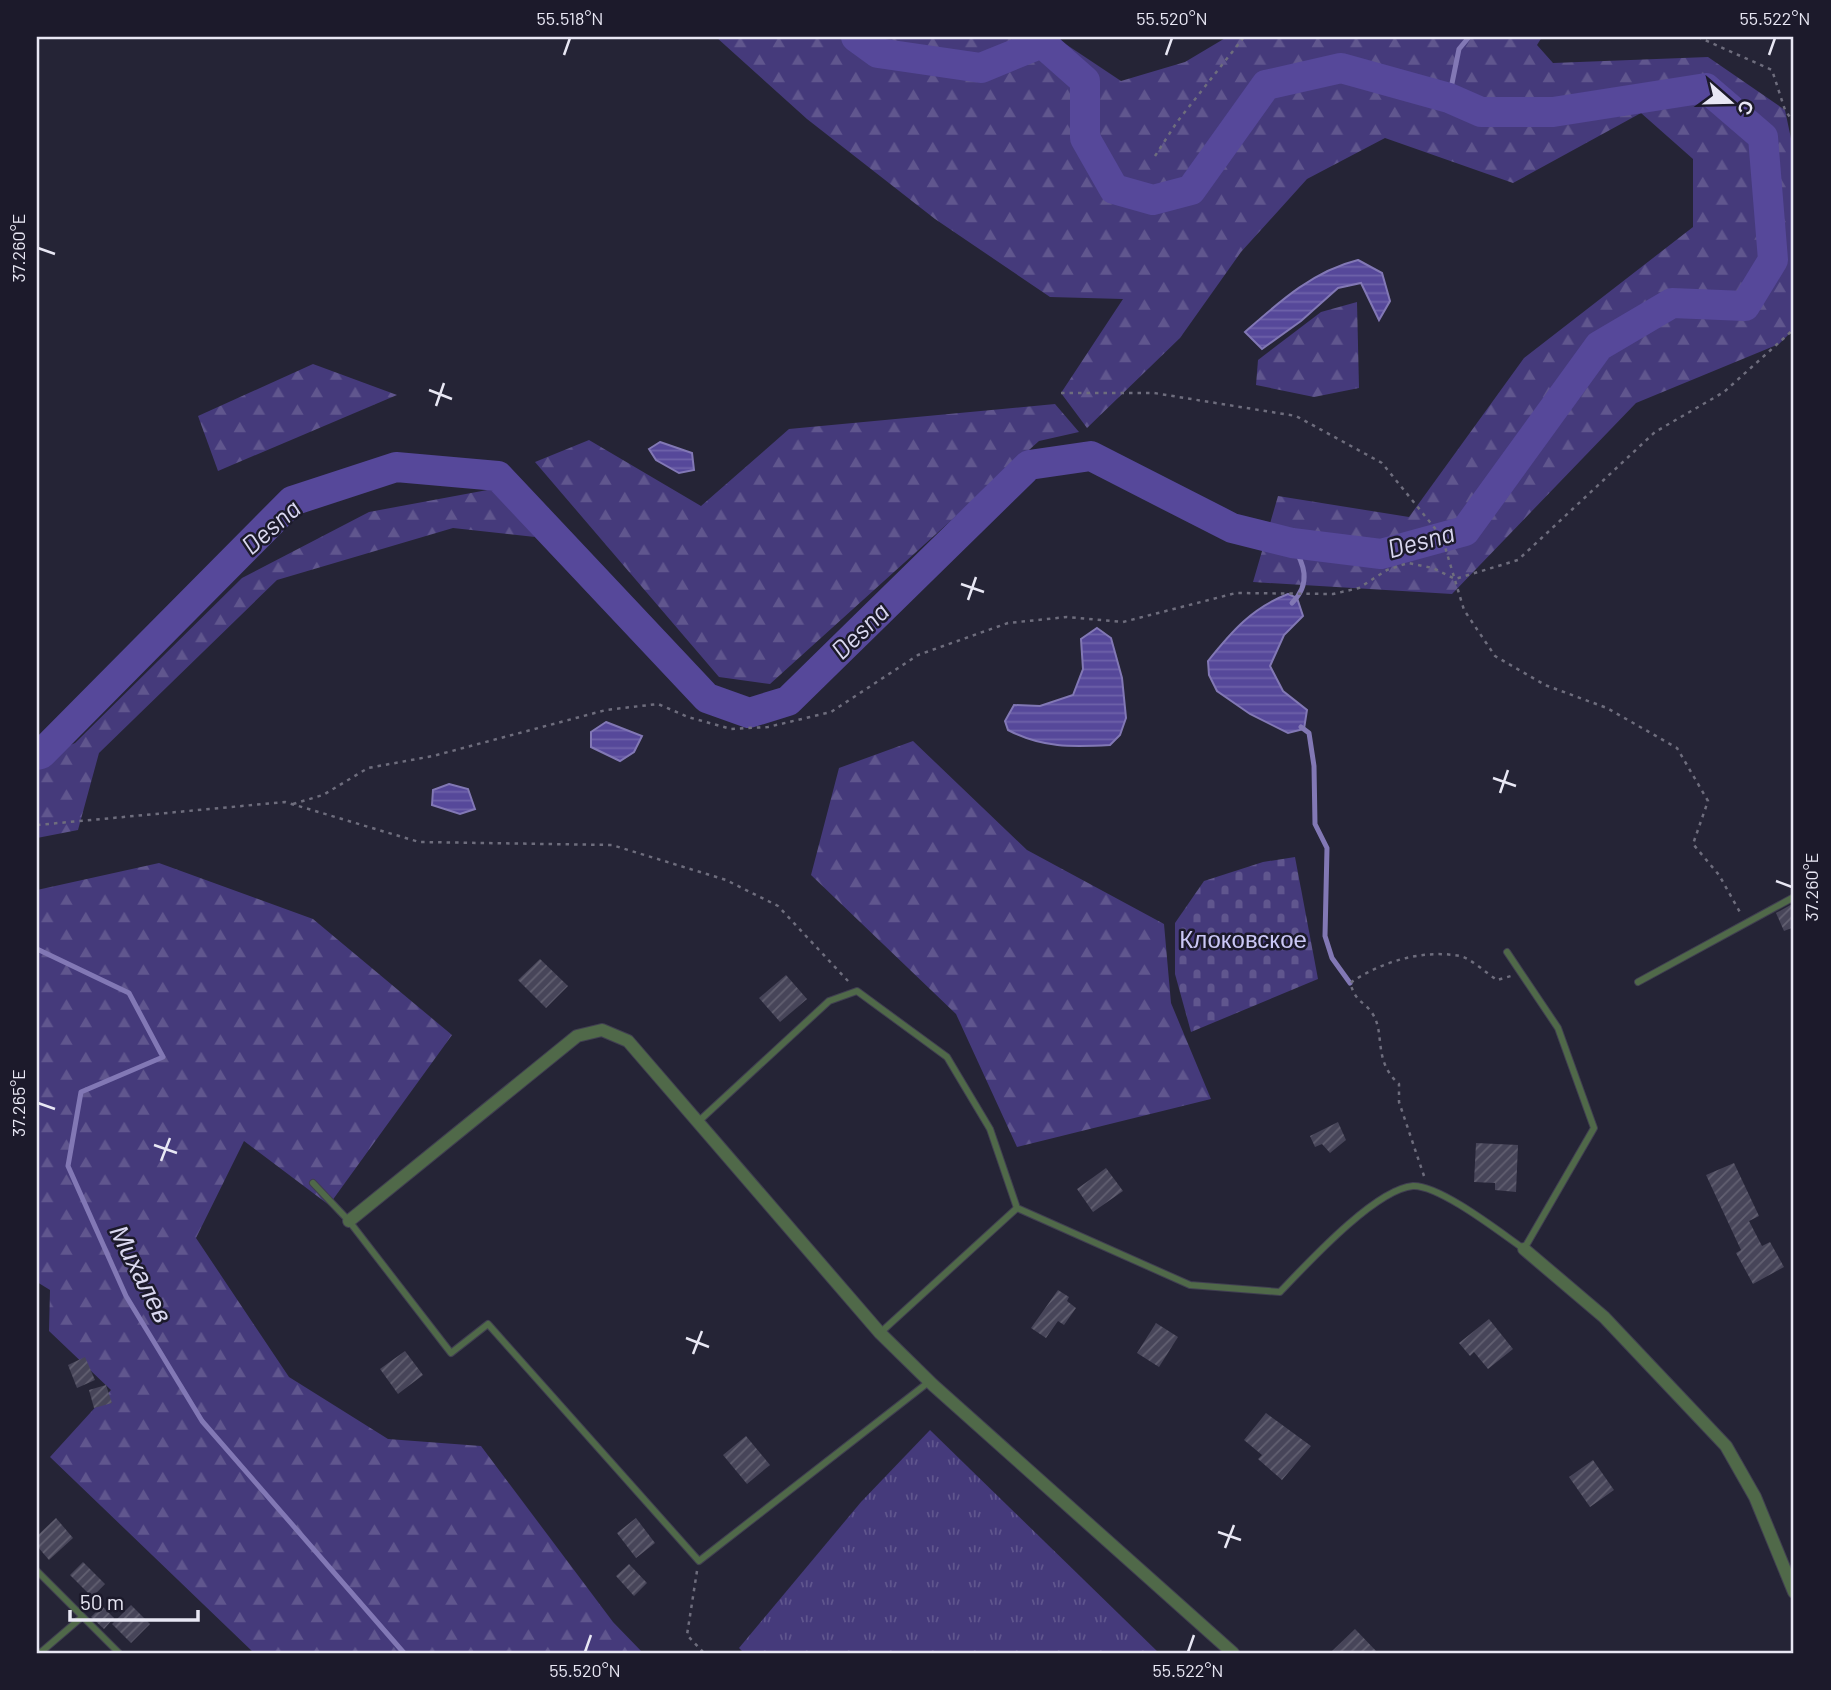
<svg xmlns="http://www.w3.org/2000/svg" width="1831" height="1690" font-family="Barlow,sans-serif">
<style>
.grass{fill:url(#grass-tufts)}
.forest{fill:url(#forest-firs)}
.cemetery{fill:url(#cemetery-stones)}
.water{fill:url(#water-rules);stroke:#8278b5;stroke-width:2}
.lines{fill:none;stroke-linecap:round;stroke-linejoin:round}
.stream{stroke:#8278b5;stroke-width:5}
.river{stroke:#56489a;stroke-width:30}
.building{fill:url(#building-hatch)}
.service-casing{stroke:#403f51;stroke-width:8}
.minor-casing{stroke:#403f51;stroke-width:14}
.path{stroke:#6e6d7d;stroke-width:2.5;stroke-dasharray:3.5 5;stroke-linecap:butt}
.service{stroke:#506949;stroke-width:6}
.minor{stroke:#506949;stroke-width:12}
.ticks{fill:none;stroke:#e8e7f4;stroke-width:2.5}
.labels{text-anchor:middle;stroke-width:5;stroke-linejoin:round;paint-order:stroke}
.park-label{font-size:24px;fill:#cbc8f6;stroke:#1c1a2b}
.water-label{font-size:26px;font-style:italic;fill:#dad8f0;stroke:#1c1a2b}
.neatline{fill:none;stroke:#e8e7f4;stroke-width:2.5}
.ticks-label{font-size:18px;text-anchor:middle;fill:#e8e7f4}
</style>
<defs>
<pattern id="grass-tufts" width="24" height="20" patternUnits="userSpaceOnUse" patternTransform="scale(1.75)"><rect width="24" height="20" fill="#453a7b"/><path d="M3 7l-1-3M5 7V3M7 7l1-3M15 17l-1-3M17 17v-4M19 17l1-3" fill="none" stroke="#60568e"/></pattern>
<pattern id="forest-firs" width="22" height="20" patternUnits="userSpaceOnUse" patternTransform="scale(1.75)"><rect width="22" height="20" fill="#453a7b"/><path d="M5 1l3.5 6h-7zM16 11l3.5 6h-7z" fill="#60568e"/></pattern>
<pattern id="cemetery-stones" width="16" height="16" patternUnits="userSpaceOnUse" patternTransform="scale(1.75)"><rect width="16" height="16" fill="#453a7b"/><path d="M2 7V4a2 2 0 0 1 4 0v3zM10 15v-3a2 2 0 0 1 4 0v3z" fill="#60568e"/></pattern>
<pattern id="water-rules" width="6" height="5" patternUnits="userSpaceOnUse" patternTransform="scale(1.75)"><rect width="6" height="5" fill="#56489a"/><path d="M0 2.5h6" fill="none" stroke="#6e62a9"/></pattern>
<pattern id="building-hatch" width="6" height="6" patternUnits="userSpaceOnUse" patternTransform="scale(1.75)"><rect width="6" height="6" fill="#474559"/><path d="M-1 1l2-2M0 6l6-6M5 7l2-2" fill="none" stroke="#626071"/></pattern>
</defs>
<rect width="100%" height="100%" fill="#252436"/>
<!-- grass -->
<polygon class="grass" points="930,1430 1159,1653 744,1653 739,1648 861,1502"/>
<!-- forest -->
<g class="forest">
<polygon points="716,37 1055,37 1121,81 1185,62 1227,37 1542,37 1537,45 1553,63 1708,57 1785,110 1794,153 1794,329 1779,344 1636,403 1452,594 1253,582 1278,496 1409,517 1524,358 1693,227 1693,159 1641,113 1513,183 1385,138 1307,179 1241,252 1180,338 1087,428 1061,393 1123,299 1050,297 935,219 807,119"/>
<polygon points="1357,302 1359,388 1314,397 1256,385 1258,360 1321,312"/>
<polygon points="313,364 397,395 218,471 198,416"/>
<polygon points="1055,404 1079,432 1039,441 770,684 719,677 535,462 589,440 701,506 789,429"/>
<polygon points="498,488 535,537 453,528 277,580 99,753 78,830 37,838 37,760 75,743 242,578 369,512"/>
<polygon points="913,741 1027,850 1164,924 1171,1003 1211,1099 1017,1147 956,1014 811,875 839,768"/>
<polygon points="159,863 313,919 452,1035 329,1205 244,1141 196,1238 289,1377 388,1439 481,1446 613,1622 643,1653 254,1653 50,1457 111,1390 49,1331 50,1290 37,1282 37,890"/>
</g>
<!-- cemetery -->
<polygon class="cemetery" points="1295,857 1318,979 1191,1032 1175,974 1175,923 1204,881 1263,862"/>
<!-- water -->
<g class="water">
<path d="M1358,260L1382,273L1390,301L1379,320L1361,283L1338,288L1301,321L1262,349L1245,332C1279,302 1313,271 1358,260Z"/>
<polygon points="660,442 692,453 694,470 679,473 656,460 649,449"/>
<path d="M1288,594L1297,598L1303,616L1284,635L1270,666L1283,691L1307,710L1304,729L1288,733L1250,714L1217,691L1209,675L1208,661C1232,631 1252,608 1288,594Z"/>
<path d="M1097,628L1111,638L1122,678L1126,718L1120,735L1110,745C1072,747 1042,748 1008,730L1005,721L1014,705L1040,706L1073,695L1083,669L1081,639Z"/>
<polygon points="606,722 642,736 634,752 620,761 591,747 591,732"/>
<polygon points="449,784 468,789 475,809 460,814 432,805 433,790"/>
</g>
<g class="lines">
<!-- stream -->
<g class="stream">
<polyline points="1449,98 1459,49 1469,37"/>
<path d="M1292,543C1304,564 1312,583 1292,603"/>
<polyline points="1301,727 1309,733 1314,766 1315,824 1327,848 1325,936 1332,958 1350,983"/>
<polyline points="37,949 129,993 163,1057 81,1092 68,1166 126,1296 202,1421 404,1653"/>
</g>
<!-- river -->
<polyline class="river" points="37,755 41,754 292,501 396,467 498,476 707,698 749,713 788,701 1029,465 1091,456 1232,528 1292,543 1381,554 1465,531 1599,346 1672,303 1745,306 1773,260 1763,137 1706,88 1553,112 1481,112 1449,98 1341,68 1266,85 1191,190 1153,200 1114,189 1085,138 1085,81 1042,43 981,68 878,53 856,37"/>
</g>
<!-- building -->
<g class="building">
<polygon points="1794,903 1794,927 1784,931 1776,913"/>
<polygon points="540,959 568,986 546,1008 518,980"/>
<polygon points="786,975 807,999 780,1022 759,998"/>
<polygon points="1338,1122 1346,1140 1330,1153 1322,1144 1315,1147 1310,1136"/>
<polygon points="1476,1143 1518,1145 1516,1192 1495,1190 1495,1183 1474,1182"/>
<polygon points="1734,1163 1759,1216 1749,1221 1762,1246 1770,1242 1784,1267 1753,1284 1736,1253 1741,1250 1706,1175"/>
<polygon points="1106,1168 1123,1191 1093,1212 1077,1189"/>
<polygon points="1058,1290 1069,1297 1067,1301 1076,1308 1064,1325 1058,1321 1046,1338 1031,1328"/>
<polygon points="1489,1319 1513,1349 1488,1369 1474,1352 1470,1356 1459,1343"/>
<polygon points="1156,1323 1178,1337 1159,1367 1137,1353"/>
<polygon points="405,1351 423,1375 398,1394 380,1369"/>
<polygon points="85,1357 95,1380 77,1388 68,1365"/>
<polygon points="106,1385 112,1403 94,1408 89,1390"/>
<polygon points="1266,1413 1311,1446 1282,1480 1258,1459 1262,1455 1244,1440"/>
<polygon points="746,1436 770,1465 747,1484 723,1455"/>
<polygon points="1593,1460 1614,1490 1590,1507 1569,1477"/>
<polygon points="56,1518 73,1538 49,1560 37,1546 37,1536"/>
<polygon points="636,1518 655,1543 636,1558 617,1533"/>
<polygon points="83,1562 105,1584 92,1597 70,1575"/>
<polygon points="629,1564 647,1583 634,1596 616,1576"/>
<polygon points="131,1605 150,1624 131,1643 112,1624"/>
<polygon points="102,1606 114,1618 104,1629 91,1617"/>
<polygon points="1355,1629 1378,1653 1330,1653"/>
</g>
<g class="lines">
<!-- service casing -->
<g class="service-casing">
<g id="service">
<polyline points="1638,982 1794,897"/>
<path d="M699,1121L829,1001L857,991L947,1057L990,1129L1017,1208L1190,1285L1280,1292C1306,1265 1375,1189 1413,1186C1440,1185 1501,1233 1524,1249L1594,1128L1558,1028L1507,952"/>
<polyline points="313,1183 349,1221 451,1353 488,1324 699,1561 930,1381"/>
<polyline points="880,1333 1017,1208"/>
<polyline points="37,1571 119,1653"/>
<polyline points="40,1653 82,1617"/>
</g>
</g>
<!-- minor casing -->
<g class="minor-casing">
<g id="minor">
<polyline points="349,1221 577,1036 602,1030 628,1041 880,1333 933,1385 1233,1653"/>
<polyline points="1524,1249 1604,1317 1726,1446 1755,1497 1794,1592"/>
</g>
</g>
<!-- path -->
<g class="path">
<polyline points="1698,37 1772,70 1785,110 1794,123"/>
<polyline points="1155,156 1177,122 1244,37"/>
<polyline points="1061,393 1154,393 1296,416 1382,463 1442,537 1464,610 1495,656 1545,685 1607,708 1677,748 1708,801 1693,844 1719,875 1741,914"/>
<polyline points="293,804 323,795 368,768 433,756 606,710 658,704 688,717 731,729 768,727 831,712 918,655 1008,623 1067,617 1123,622 1236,593 1333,594 1359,588 1387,570 1408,563 1433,568 1455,579 1518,560 1655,432 1724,392 1794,329"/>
<polyline points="37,825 285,802 419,842 612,845 726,880 778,906 848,981"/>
<path d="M1424,1176L1399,1102V1084C1372,1060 1386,1033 1372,1013C1362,999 1357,1004 1350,983C1381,962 1422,949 1460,956C1472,959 1486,973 1497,980L1511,976"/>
<polyline points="697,1571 687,1635 704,1653"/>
</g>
<!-- service -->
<use href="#service" class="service"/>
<!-- minor -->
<use href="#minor" class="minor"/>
</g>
<!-- ticks -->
<path class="ticks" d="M564,55L570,38M1166,55L1172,38M1769,55L1775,38M38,248L55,254M429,390L452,399M436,406L444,383M961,584L984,592M968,600L976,577M1493,778L1516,786M1500,793L1508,770M1776,881L1792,887M38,1103L55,1109M154,1145L177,1153M161,1161L170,1138M686,1338L709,1347M693,1354L702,1331M1218,1532L1241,1540M1225,1548L1234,1525M585,1652L591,1635M1188,1652L1194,1635"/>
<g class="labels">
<!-- park labels -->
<g class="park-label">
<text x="1243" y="948">Клоковское</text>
</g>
<!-- water labels -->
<g class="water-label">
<text transform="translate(271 527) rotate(-41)" y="9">Desna</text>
<text transform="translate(1421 541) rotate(-15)" y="9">Desna</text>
<text transform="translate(860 631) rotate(-44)" y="9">Desna</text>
<text transform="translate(141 1274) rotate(63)" y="9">Михалев</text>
</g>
</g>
<!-- border -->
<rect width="1831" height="1690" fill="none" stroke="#1c1a2b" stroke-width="77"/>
<!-- north arrow -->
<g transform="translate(1730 102) rotate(110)" stroke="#1c1a2b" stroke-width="5" paint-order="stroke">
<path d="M0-5L12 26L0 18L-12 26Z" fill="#e8e7f4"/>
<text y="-10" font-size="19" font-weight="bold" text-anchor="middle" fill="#e8e7f4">С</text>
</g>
<!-- scale -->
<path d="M70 1610v10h128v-10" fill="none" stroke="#e8e7f4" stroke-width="3.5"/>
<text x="80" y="1610" font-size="21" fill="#e8e7f4" stroke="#1c1a2b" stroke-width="5" paint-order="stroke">50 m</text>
<rect x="38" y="38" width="1754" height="1614" class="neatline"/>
<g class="ticks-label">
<text x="570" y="25">55.518°N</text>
<text x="1172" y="25">55.520°N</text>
<text x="1775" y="25">55.522°N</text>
<text transform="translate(19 248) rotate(-90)" y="6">37.260°E</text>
<text transform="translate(1812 887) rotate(-90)" y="6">37.260°E</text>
<text transform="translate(19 1103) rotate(-90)" y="6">37.265°E</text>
<text x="585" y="1677">55.520°N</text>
<text x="1188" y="1677">55.522°N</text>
</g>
</svg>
